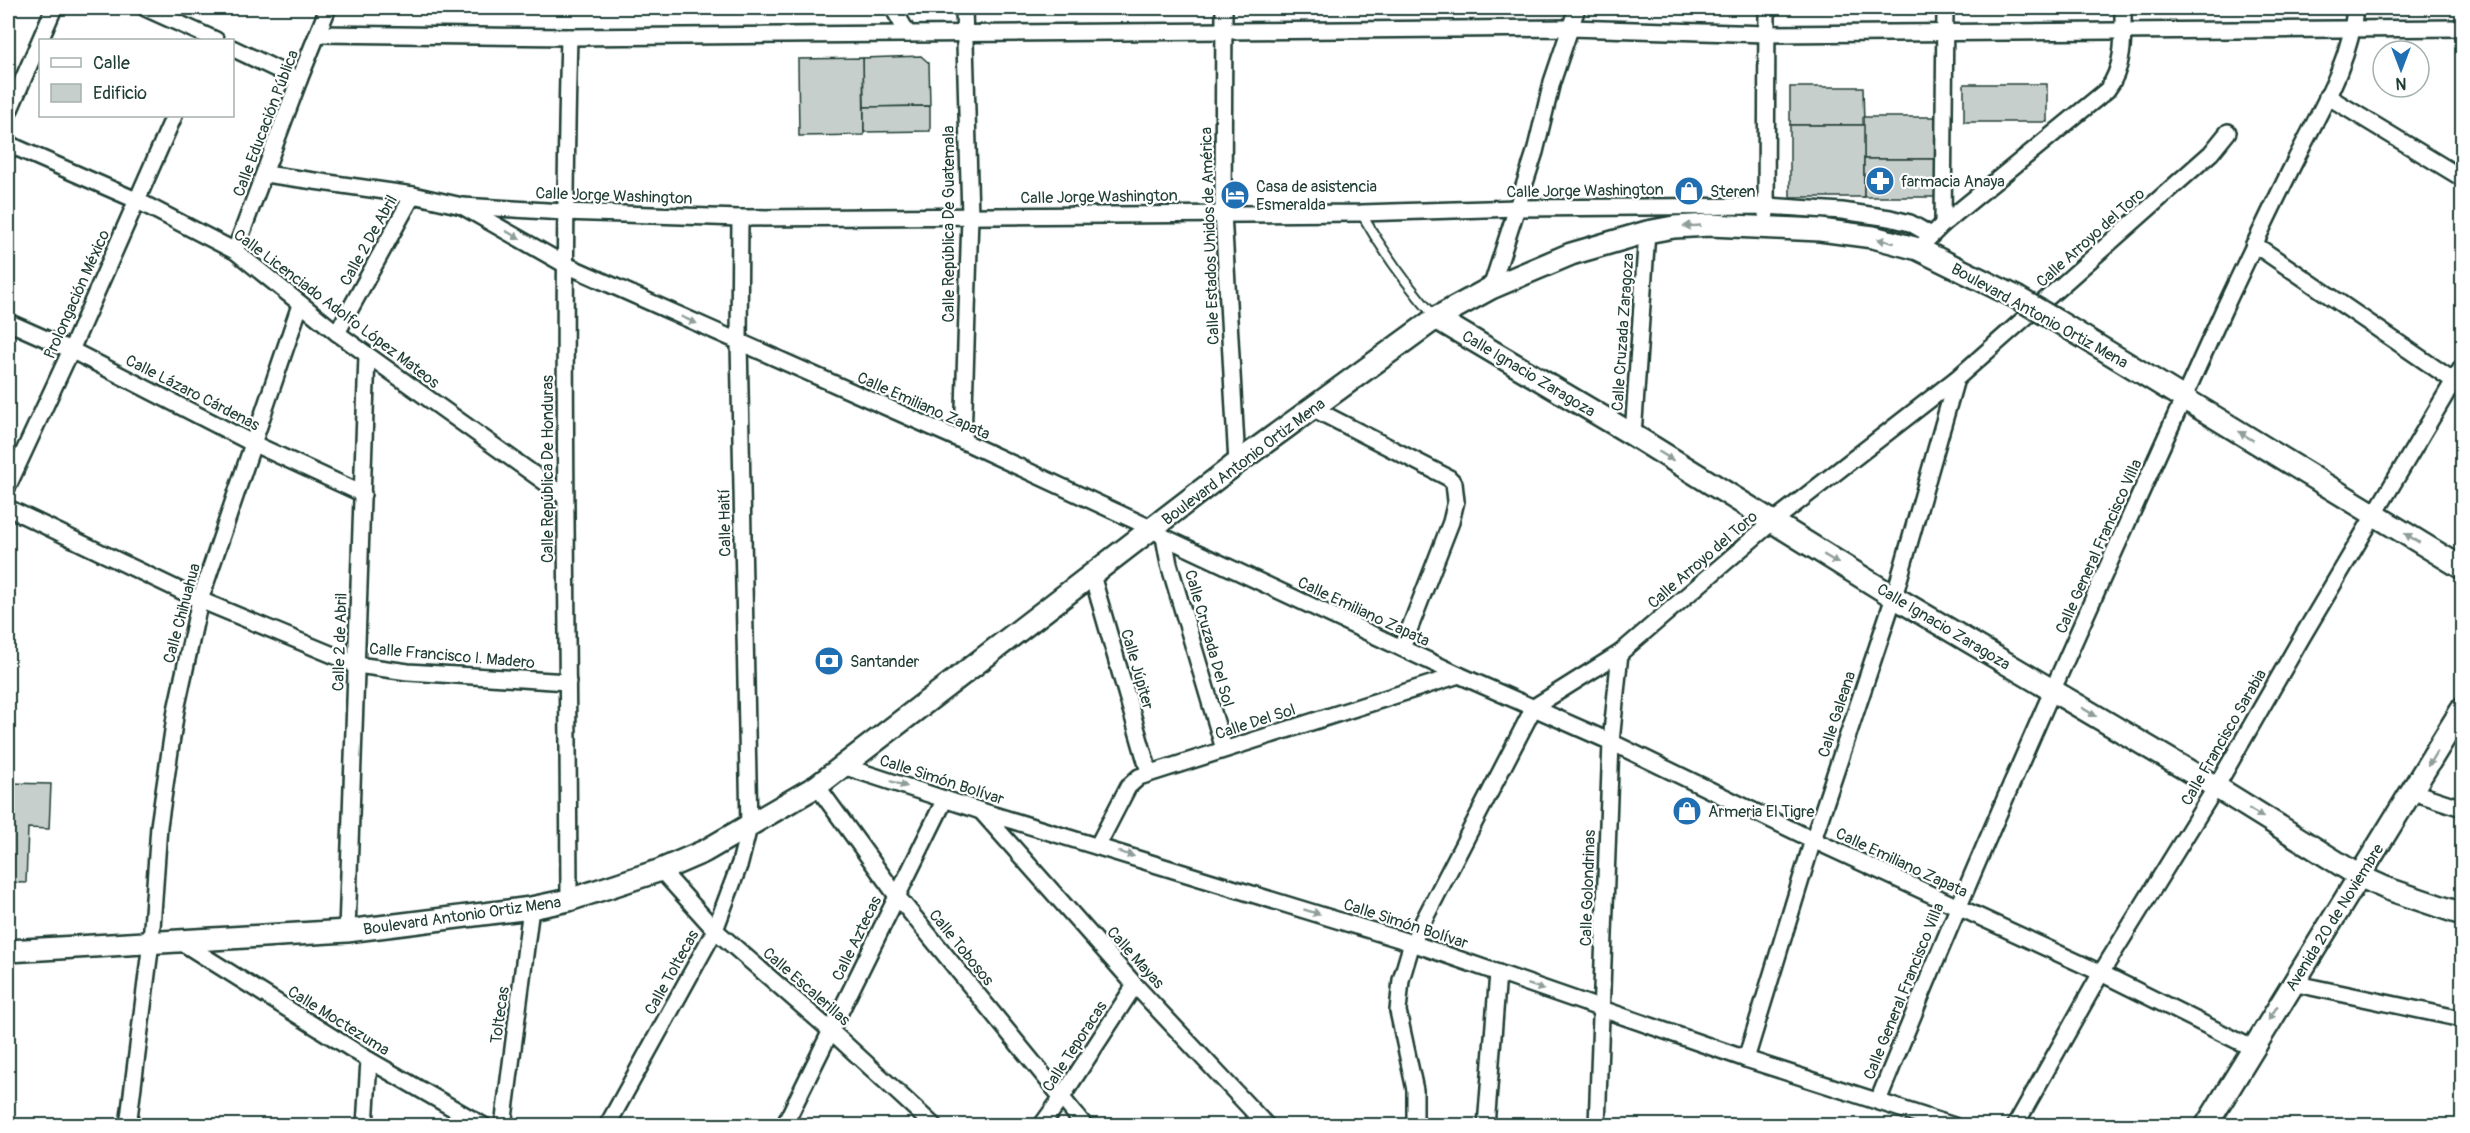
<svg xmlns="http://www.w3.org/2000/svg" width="2470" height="1133" font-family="Pangolin,sans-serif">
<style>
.building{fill:#c7cfcc;stroke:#1f3d34;stroke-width:1.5}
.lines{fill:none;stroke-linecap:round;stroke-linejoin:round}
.lane-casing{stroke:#1f3d34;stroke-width:12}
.street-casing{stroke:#1f3d34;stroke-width:20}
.secondary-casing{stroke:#1f3d34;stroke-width:26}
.lane{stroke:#fff;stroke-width:8}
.street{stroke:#fff;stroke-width:15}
.secondary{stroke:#fff;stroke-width:21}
.secondary-bridge-casing{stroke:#1f3d34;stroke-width:26;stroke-linecap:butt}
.secondary-bridge{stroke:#fff;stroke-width:21}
.oneway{fill:#8f9e9a}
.labels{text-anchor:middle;stroke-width:4.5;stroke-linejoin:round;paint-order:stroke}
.street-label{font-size:16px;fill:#1f3d34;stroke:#fff}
.poi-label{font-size:16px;fill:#1f3d34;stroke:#fff;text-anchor:start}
</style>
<rect width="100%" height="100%" fill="#fff"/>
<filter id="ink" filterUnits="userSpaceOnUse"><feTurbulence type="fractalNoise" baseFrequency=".0167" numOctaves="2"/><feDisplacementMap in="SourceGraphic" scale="12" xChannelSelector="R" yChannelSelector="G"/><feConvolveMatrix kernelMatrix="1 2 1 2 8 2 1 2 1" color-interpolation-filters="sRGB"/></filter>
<g filter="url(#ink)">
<!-- building -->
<g class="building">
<polygon points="921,56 929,63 930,106 864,107 863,58"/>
<polygon points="863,58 864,135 799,136 798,59"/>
<rect x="1964" y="84" width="83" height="38"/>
<polygon points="1790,87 1863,87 1864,125 1790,125"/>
<polygon points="930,106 930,131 864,132 864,107"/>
<polygon points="1863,117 1935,117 1935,159 1864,159"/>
<rect x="1790" y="125" width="74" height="72"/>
<rect x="1864" y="159" width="71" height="38"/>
<polygon points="8,783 51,784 49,829 28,828 26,883 8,882"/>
</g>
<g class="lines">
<!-- lane casing -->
<g class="lane-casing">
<path id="lane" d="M1361,213C1382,250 1406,284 1435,317"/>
</g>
<!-- street casing -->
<g class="street-casing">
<g id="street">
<polyline points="145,8 216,40"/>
<polyline points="893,8 908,34"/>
<polyline points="1224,8 1223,213 1237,463"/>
<polyline points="319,34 569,37 1570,28 1767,34 2462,28"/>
<path d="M569,37C561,325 568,612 569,900"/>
<polyline points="232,48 299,80"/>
<polyline points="2327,96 2462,178"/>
<polyline points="8,114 54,8"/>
<polyline points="8,144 136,200 235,251 337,333 564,496"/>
<polyline points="265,174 413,195 462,206 564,212 740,218 1361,213 1517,208 1766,206 1842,211 1890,218 1910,223 1931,235"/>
<polyline points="462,206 564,264 963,441 1153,529 1164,537 1459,675 1611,742 1813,840 2101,973 2252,1048"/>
<polyline points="1766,214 1767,8"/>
<polyline points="1943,224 1945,8"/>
<path d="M1925,242L1943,224L2107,90C2125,67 2123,35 2123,8"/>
<polyline points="2254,244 2454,381"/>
<polyline points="235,251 299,80 328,8"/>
<polyline points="1491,288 1535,152 1552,82 1577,8"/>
<polyline points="8,322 71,350 252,443 363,494"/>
<polyline points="337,333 413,195"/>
<polyline points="1312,408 1449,478 1454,483 1456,501 1451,522 1402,648"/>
<polyline points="1633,435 1647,232"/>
<polyline points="963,441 970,216 964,8"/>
<polyline points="8,486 71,350 174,116"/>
<polyline points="8,508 200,600 357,665 408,672 568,682"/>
<polyline points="1164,537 1169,564 1224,749"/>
<polyline points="1092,575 1149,772"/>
<polyline points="843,766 981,811 1412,943 1746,1059 1954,1126"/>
<polyline points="817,786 897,896 1085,1126"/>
<polyline points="2413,792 2462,808"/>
<polyline points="981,811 1135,985 1267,1126"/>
<polyline points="1098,845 1128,787 1139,777 1459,675"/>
<polyline points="661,870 715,930 831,1031 934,1126"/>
<polyline points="347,931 367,355"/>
<polyline points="178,940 369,1060 484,1126"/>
<polyline points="2292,983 2462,1019"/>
<polyline points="1746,1059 1813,840 1894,597 1956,379"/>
<path d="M1878,1101C1986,834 2105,571 2224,309C2247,260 2270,211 2294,163C2318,114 2351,63 2355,8"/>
<polyline points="128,1126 151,942 159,826 176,710 200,600 300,305"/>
<polyline points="365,1126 369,1060"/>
<polyline points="503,1126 531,908"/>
<polyline points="607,1126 715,930 740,863 749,827 739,342 740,218"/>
<polyline points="784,1126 945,799"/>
<polyline points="1041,1126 1062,1097 1135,985"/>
<polyline points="1415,1126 1415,1090 1398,1011 1401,980 1412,943 1534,707 1620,653 1771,523 1956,379 2211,153 2228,132"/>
<polyline points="1486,1126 1498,973"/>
<polyline points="1597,1126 1611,742 1620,653"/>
<polyline points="2015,1126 2101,973 2216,787 2302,637 2462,367"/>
</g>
</g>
<!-- secondary casing -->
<g class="secondary-casing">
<g id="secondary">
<polyline points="1436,318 1633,435 1894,597 2216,787 2359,876 2388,889 2462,914"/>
<polyline points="2057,321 2462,568"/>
<polyline points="8,951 347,931 531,908 569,900 661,870 705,851 817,786 1237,463 1436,318 1491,288 1571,254 1647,232 1674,227 1710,225 1820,230 1873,237 1918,249 2016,297"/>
<polyline points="2206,1126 2462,709"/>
</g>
</g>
<!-- lane -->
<use href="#lane" class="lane"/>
<!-- street -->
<use href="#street" class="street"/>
<!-- secondary -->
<use href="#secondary" class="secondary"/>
<!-- secondary-bridge casing -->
<g class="secondary-bridge-casing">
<polyline id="secondary-bridge" points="2016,297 2057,321"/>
</g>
<!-- secondary-bridge -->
<use href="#secondary-bridge" class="secondary-bridge"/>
</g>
<!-- one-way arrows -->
<defs><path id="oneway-solid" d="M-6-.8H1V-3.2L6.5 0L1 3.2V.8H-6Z" transform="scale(1.5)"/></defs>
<g class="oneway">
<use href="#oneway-solid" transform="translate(1692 226) rotate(177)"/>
<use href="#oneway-solid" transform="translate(513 235) rotate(30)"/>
<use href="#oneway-solid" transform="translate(1886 241) rotate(-166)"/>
<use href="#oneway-solid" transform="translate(689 320) rotate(24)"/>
<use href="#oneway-solid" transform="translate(2246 436) rotate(-148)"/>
<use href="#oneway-solid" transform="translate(1666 456) rotate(32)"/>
<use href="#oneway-solid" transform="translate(2412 538) rotate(-149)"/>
<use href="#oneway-solid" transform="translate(1831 559) rotate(31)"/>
<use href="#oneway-solid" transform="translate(2089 712) rotate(31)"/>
<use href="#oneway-solid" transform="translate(2432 759) rotate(121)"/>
<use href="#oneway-solid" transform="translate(899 784) rotate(18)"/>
<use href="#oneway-solid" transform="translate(2256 813) rotate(32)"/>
<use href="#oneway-solid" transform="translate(1126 854) rotate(17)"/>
<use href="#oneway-solid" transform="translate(1312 912) rotate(17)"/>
<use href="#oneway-solid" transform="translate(1536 987) rotate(19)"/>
<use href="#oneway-solid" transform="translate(2273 1013) rotate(122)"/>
</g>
</g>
<!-- icons -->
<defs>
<g id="pharmacy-disc" transform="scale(1.5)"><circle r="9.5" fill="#1f6fb2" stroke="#fff"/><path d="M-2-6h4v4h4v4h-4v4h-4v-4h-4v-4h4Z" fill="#fff"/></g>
<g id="shop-disc" transform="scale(1.5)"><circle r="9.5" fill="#1f6fb2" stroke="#fff"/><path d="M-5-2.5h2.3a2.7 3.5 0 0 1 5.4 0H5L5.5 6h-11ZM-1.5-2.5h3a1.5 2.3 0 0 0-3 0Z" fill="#fff"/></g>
<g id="hotel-disc" transform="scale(1.5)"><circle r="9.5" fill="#1f6fb2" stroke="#fff"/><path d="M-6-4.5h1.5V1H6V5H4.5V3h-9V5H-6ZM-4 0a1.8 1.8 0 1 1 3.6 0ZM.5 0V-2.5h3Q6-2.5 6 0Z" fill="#fff"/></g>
<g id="bank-disc" transform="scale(1.5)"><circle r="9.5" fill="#1f6fb2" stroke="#fff"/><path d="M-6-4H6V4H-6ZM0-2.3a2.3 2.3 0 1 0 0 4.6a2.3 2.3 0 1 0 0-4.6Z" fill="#fff"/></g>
</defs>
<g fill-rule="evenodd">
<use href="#pharmacy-disc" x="1880" y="181"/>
<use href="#shop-disc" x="1689" y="191"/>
<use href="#hotel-disc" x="1235" y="195"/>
<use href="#bank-disc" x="829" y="661"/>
<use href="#shop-disc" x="1687" y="811"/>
</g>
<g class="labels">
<!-- street labels -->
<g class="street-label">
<text transform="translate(265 123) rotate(-69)" y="6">Calle Educación Pública</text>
<text transform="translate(1585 190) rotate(-1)" y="6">Calle Jorge Washington</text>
<text transform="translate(614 195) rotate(2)" y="6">Calle Jorge Washington</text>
<text transform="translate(1099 196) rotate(-1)" y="6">Calle Jorge Washington</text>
<text transform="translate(948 224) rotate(-90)" y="6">Calle República De Guatemala</text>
<text transform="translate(1209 236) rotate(-92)" y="6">Calle Estados Unidos de América</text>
<text transform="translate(2090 237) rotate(-42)" y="6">Calle Arroyo del Toro</text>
<text transform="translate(368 240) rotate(-61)" y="6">Calle 2 De Abril</text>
<text transform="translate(76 294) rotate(-66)" y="6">Prolongación México</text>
<text transform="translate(337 308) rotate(37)" y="6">Calle Licenciado Adolfo López Mateos</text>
<text transform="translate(2040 315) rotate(29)" y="6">Boulevard Antonio Ortiz Mena</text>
<text transform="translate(1622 332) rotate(-86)" y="6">Calle Cruzada Zaragoza</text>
<text transform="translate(1529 373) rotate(31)" y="6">Calle Ignacio Zaragoza</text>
<text transform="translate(193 392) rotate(27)" y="6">Calle Lázaro Cárdenas</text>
<text transform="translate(924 405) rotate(24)" y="6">Calle Emiliano Zapata</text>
<text transform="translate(1243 461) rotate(-37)" y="6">Boulevard Antonio Ortiz Mena</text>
<text transform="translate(547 469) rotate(-90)" y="6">Calle República De Honduras</text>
<text transform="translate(724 523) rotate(-91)" y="6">Calle Haití</text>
<text transform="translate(2098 546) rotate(-66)" y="6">Calle General Francisco Villa</text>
<text transform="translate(1702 559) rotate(-41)" y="6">Calle Arroyo del Toro</text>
<text transform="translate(1364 611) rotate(25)" y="6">Calle Emiliano Zapata</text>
<text transform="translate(181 613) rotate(-75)" y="6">Calle Chihuahua</text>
<text transform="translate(1944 626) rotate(31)" y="6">Calle Ignacio Zaragoza</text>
<text transform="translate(1210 638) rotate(74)" y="6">Calle Cruzada Del Sol</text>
<text transform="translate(339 642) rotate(-88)" y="6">Calle 2 de Abril</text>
<text transform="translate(452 655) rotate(5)" y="6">Calle Francisco I. Madero</text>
<text transform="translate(1138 669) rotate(74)" y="6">Calle Júpiter</text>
<text transform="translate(1836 714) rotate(-72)" y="6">Calle Galeana</text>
<text transform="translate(1255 721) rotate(-18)" y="6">Calle Del Sol</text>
<text transform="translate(2223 737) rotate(-60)" y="6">Calle Francisco Sarabia</text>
<text transform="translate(942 779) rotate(18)" y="6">Calle Simón Bolívar</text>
<text transform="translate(1902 862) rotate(25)" y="6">Calle Emiliano Zapata</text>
<text transform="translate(1587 888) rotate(-88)" y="6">Calle Golondrinas</text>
<text transform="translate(462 915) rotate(-8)" y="6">Boulevard Antonio Ortiz Mena</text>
<text transform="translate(2334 917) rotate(-58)" y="6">Avenida 20 de Noviembre</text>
<text transform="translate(1406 923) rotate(18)" y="6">Calle Simón Bolívar</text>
<text transform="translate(856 938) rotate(-64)" y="6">Calle Aztecas</text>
<text transform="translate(962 947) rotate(51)" y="6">Calle Tobosos</text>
<text transform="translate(1136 957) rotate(48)" y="6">Calle Mayas</text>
<text transform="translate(671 972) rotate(-61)" y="6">Calle Toltecas</text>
<text transform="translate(807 986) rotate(41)" y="6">Calle Escalerillas</text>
<text transform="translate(1903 991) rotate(-68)" y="6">Calle General Francisco Villa</text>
<text transform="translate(499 1015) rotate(-82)" y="6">Toltecas</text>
<text transform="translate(339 1020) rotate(32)" y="6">Calle Moctezuma</text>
<text transform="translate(1074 1046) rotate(-57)" y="6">Calle Teporacas</text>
</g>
<!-- poi labels -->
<g class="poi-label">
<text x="1901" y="187">farmacia Anaya</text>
<text x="1256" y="192">Casa de asistencia<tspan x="1256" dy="18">Esmeralda</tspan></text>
<text x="1710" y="197">Steren</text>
<text x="850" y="667">Santander</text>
<text x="1708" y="817">Armeria El Tigre</text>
</g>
</g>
<!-- margin -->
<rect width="2470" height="1133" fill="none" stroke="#fff" stroke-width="30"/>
<rect x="15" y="15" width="2440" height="1103" fill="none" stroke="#1f3d34" stroke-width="2" filter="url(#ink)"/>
<!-- legend -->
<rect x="39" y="39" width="195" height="78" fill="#ffffff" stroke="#a5b1ae" stroke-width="1.5"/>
<rect x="51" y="58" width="30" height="9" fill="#ffffff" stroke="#a5b1ae" stroke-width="1.5"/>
<text x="93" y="69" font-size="18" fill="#1f3d34">Calle</text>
<rect x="51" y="84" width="30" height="18" fill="#c7cfcc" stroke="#a5b1ae" stroke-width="1.5"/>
<text x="93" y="99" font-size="18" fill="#1f3d34">Edificio</text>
<!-- north arrow -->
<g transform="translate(2401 69) rotate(180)"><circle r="28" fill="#ffffff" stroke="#a5b1ae" stroke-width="1.5"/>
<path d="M0-4.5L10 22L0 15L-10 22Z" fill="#1f6fb2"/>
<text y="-9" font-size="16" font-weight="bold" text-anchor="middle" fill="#1f3d34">N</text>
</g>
</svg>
